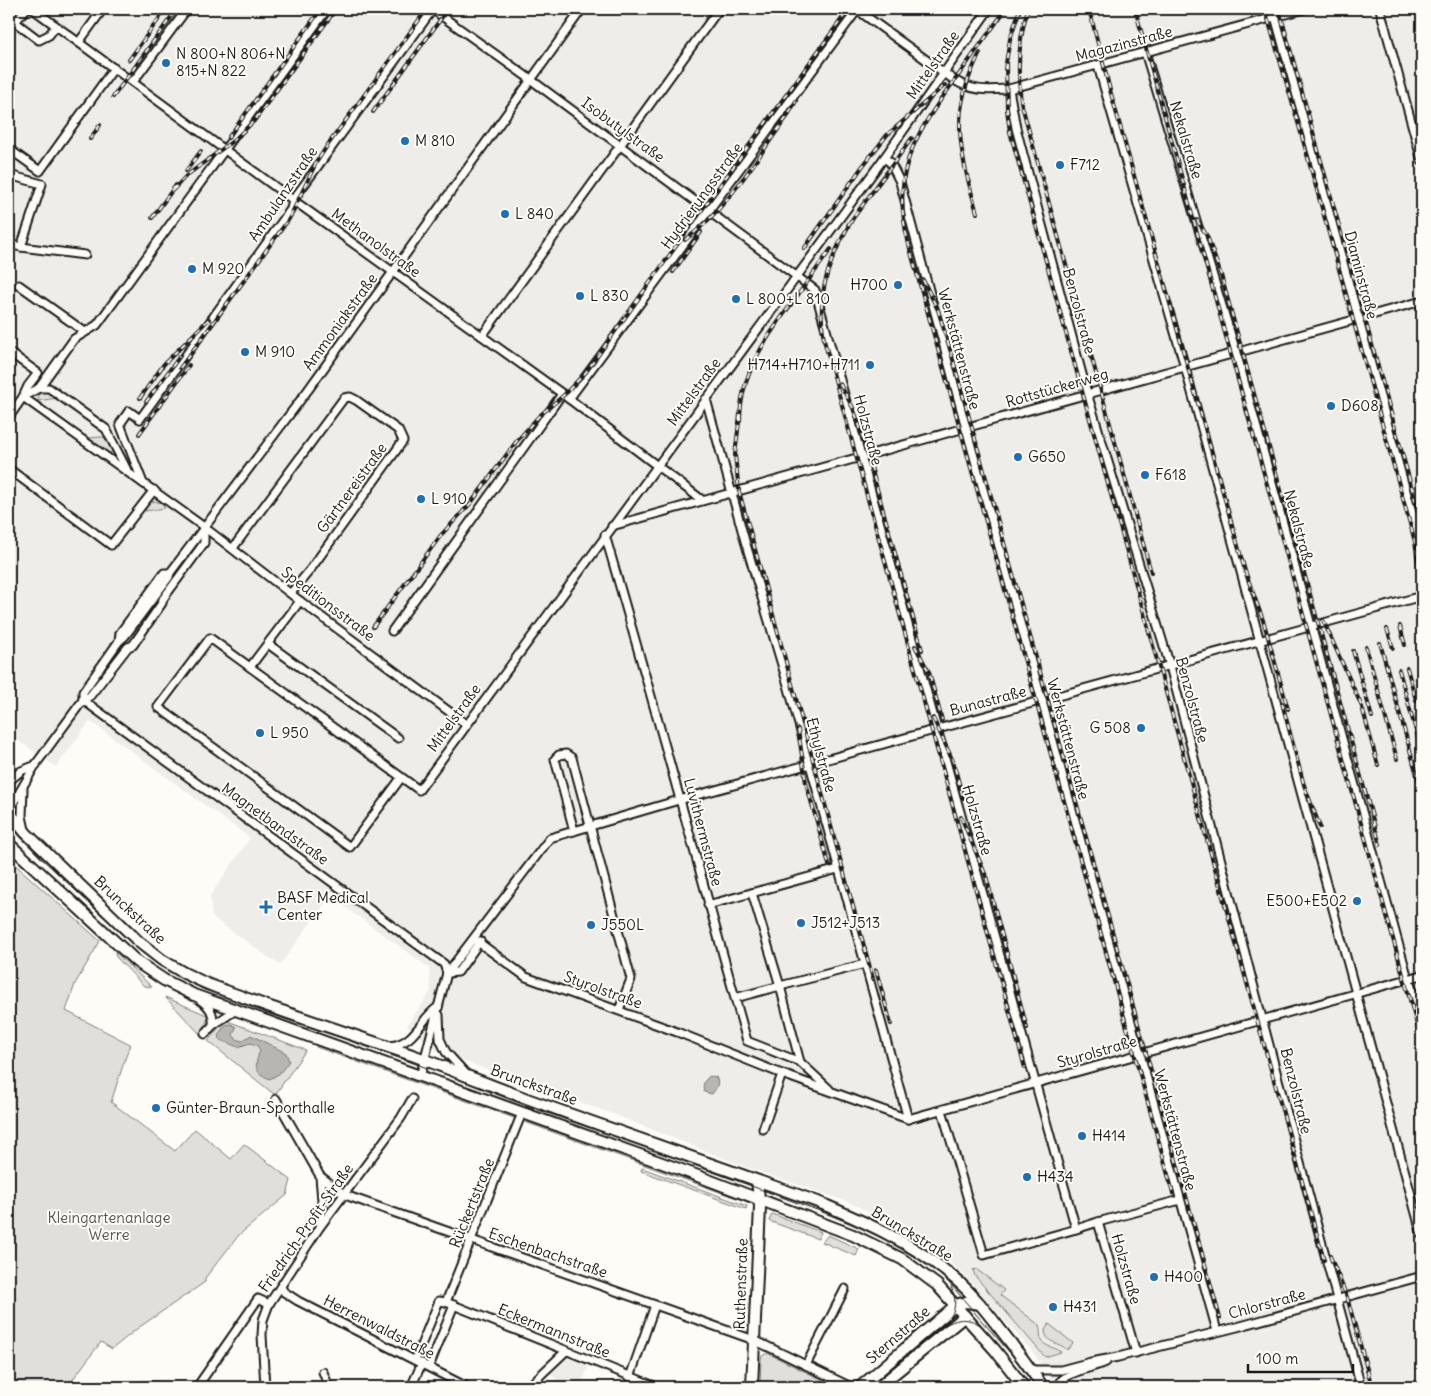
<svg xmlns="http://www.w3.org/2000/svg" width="1431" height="1396" font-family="Delius,sans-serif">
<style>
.built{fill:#eeede9}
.green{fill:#e0dfdb;stroke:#7e7e7c}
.water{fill:#b7b6b2;stroke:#797876}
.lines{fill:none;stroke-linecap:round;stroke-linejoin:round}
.street-casing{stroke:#1c1c1c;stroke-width:11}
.secondary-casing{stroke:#1c1c1c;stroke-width:14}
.primary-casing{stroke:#1c1c1c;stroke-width:14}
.street{stroke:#fdfcf7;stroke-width:7}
.secondary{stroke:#fdfcf7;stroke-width:10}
.primary{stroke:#fdfcf7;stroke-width:10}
.tram{stroke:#1c1c1c;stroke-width:1}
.rail-casing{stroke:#1c1c1c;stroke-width:4}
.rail{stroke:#fdfcf7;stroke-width:2;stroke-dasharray:5.5;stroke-linecap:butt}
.poi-dot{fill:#1f6fb2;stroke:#fdfcf7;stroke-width:2}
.labels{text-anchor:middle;stroke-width:4;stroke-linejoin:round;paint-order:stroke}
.street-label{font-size:15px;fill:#1c1c1c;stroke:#fdfcf7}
.poi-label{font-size:15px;fill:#1c1c1c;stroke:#fdfcf7;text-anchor:start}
.park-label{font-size:15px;fill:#575655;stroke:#fdfcf7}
</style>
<rect width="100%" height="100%" fill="#fdfcf7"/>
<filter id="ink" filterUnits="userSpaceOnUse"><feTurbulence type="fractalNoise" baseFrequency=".02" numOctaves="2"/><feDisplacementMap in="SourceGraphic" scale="10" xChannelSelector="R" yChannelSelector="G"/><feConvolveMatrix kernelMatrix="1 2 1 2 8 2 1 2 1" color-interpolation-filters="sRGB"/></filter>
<g filter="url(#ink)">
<!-- built -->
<g class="built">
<polygon points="9,9 1422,9 1422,1387 1057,1387 1035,1355 968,1279 947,1259 903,1228 846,1201 743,1166 616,1115 440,1053 407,1026 431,991 429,968 330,896 280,965 212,917 210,896 250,838 90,721 56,767 9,734"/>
<polygon points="567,1356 589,1365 580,1387 569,1387 557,1380 550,1373"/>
</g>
<!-- green -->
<g class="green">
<polygon points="45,391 57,398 38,401 39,394"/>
<polygon points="101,437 107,438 113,452 108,453 88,438"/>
<polygon points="154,501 162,503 165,508 145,511 148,504"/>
<polygon points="9,859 100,941 75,984 66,1011 130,1044 111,1102 175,1151 195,1129 231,1159 244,1144 291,1180 287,1195 239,1235 205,1278 205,1282 138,1328 112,1349 101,1342 67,1387 58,1383 54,1387 9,1387"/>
<polygon points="115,952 152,987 144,986 116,957"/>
<polygon points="165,997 209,1016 201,1035"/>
<polygon points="225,1020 306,1050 275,1095 208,1041"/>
<polygon points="318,1043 754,1201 756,1205 316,1047"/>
<polygon points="642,1168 747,1206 746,1209 641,1171"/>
<polygon points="772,1214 821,1232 818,1239 769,1221"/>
<polygon points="828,1235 859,1249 856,1256 822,1242"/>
<path d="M976,1269L1004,1290L1000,1295L1039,1325C1041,1331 1039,1337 1043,1342C1047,1348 1056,1347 1061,1352L1045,1357L975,1276L973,1270Z"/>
<path d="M1049,1324L1073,1343L1067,1350C1060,1342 1045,1344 1045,1330Z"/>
<polygon points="767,1353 837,1387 760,1387 761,1359 762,1356"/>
</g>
<!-- water -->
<g class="water">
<path d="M231,1024L236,1027L233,1035L236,1039L242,1041L251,1035L286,1053L289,1061L280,1073L270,1079C254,1073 254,1066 260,1051L257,1045L250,1043L238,1047L220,1040L219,1034L225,1025Z"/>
<path d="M710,1076L716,1077C720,1084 716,1089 712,1094L704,1092C702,1084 704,1080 710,1076Z"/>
</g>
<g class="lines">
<!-- street casing -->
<g class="street-casing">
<g id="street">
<polyline points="26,9 15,22 39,40 49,35 56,26"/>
<polyline points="33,9 293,200 564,395 702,500"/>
<polyline points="432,9 530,79 815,290 1076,1229 1098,1222 1136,1353"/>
<path d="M856,9L954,80C974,92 987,90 1009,89L1304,9"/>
<polyline points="1273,9 1422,549"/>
<polyline points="1380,9 1422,161"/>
<polyline points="79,42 103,9"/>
<polyline points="1145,52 1236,352 1408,979 1422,1014"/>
<polyline points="1098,66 1185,367 1422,1235"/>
<polyline points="133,82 187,9"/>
<polyline points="1009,89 1016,128 1087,393 1170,666 1297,1152 1361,1387"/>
<polyline points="9,149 40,171 114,68"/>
<polyline points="884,158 890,162 900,182 966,428 1217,1331"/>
<polyline points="9,175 42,184 21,247 9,244"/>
<polyline points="21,247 85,255"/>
<polyline points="19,285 85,332"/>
<polyline points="482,336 719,9"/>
<polyline points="9,352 38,373 28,386 23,397"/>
<polyline points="39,388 49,388 106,429 127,470"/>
<polyline points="23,397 39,388 74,339 97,325 327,9"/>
<polyline points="569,399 858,9"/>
<polyline points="706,399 745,541 788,685 908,1119"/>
<polyline points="9,417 23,397 204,527 300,601 466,724"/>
<polyline points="9,469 111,545 154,490"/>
<polyline points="143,483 120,424 129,411 140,419 291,209 293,200 433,9"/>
<polyline points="612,526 1422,301"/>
<path d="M605,535C654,703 700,872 747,1041L800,1062L829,1089"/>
<polyline points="233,548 344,398 350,397 356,400 398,430 403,441 310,570 291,593"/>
<polyline points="392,631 562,394"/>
<polyline points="119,641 120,633 164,573 170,573 308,390 582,9"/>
<polyline points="268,644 398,738"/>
<polyline points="250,667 300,601"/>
<polyline points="83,700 444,964 447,973"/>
<polyline points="83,700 83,692 119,641 125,636 169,577 170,573"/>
<polyline points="401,778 350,847 158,707 210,638 419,790 884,158 989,9"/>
<polyline points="9,781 21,771 36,765"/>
<polyline points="23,789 22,816 25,830"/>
<polyline points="9,810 36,764 83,700 90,696 128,647 133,645 162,603 163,599 204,543 204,527"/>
<polyline points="574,831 555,759 559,755 566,754 572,758 631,979 619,1010"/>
<polyline points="708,905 838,869"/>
<polyline points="474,939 526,977 677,1032 782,1074 763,1129"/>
<polyline points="447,973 458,972 480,941"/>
<polyline points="735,998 780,986 752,893"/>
<path d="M200,1000C210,1007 214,1013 213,1025"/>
<polyline points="439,1015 440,1039 446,1052 467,1075"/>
<polyline points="205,1034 213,1025 236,1010"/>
<path d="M390,1046C415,1044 420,1019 438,1007"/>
<polyline points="800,1062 780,986 865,964"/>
<polyline points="782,1074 908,1119 1422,975"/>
<polyline points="420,1077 447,973 550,838 679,800 1422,596"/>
<polyline points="276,1099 320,1176 345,1195 754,1340 851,1387"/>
<polyline points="942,1110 984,1255 1076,1229"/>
<polyline points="1098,1222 1180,1200"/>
<polyline points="320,1226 322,1200 320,1177"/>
<polyline points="281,1287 284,1292 298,1301 467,1387"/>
<polyline points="446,1302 522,1113"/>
<polyline points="415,1360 439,1301 446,1302 657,1387"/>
<polyline points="806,1365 845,1289"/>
<polyline points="429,1367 454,1305"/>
<polyline points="1031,1370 1061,1370 1091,1362 1118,1357 1237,1327 1422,1276"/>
<polyline points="323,1372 329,1387"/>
<polyline points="630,1377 655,1305"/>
<polyline points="133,1387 146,1386 159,1387"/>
<polyline points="197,1387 258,1299 269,1304"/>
<polyline points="265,1387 262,1335 263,1320 269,1304 319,1228 401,1118 412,1099"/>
<polyline points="411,1387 422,1363"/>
<polyline points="528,1387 566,1351"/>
<path d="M1056,1387C1065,1371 1090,1369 1106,1362"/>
</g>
</g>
<!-- secondary casing -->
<g class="secondary-casing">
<g id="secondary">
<polyline points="752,1387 760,1207 757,1181"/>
<polyline points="860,1387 956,1305 966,1302 980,1304"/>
<polyline points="878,1387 965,1316"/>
</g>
</g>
<!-- primary casing -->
<g class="primary-casing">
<g id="primary">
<path d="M9,812L26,833L139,942L162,960L184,973L207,984L267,1006L415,1056L527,1099L818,1202C865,1222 915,1244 954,1278C972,1293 986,1311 1000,1329C1015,1348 1029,1367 1043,1387"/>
<polyline points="9,844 137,962 164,980 194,995 690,1173 853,1235 902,1259 937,1285 995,1350 1024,1387"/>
</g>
</g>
<!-- street -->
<use href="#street" class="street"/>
<!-- secondary -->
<use href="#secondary" class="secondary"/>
<!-- primary -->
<use href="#primary" class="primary"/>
<!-- tram -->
<g class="tram">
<path d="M9,825L40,857L141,952L159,965L182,979L220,995L453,1077L817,1210C855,1225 893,1240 927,1264C948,1279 963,1299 980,1319C1000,1341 1020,1363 1036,1387"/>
<path d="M944,1326C958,1317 970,1317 983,1327"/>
<path d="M871,1387L948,1321C956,1310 957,1299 951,1287"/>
</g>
<!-- rail casing -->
<g class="rail-casing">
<g id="rail">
<path d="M1006,9C989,33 972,56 955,80C912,138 889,175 910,249L1173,1193"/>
<path d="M1028,9C1018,39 1017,70 1021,102L1151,572"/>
<polyline points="1089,9 1110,90 1245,571 1264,623 1288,709"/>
<polyline points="1135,9 1422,1043"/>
<polyline points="1265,9 1299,126 1415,542 1422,589"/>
<polyline points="1279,9 1422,525"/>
<polyline points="129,60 166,9"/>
<polyline points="1006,64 1007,110 1010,132 1324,1260"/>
<polyline points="1005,69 1010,39 1020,9"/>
<polyline points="113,97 177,9"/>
<polyline points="373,112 448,9"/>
<polyline points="228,138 321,9"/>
<polyline points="90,139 100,125"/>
<polyline points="186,171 201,151"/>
<polyline points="173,190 186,176 234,140 254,121 336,9"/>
<path d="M977,213C960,151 948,114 980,53"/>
<polyline points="152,218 176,185"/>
<path d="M852,220C829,259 816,293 824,340L1025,1068"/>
<polyline points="1197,220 1207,236 1221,275 1380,845"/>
<polyline points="848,225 912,138"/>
<path d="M685,240C728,208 756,159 787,117L796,101"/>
<polyline points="804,249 862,167 887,135 945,85"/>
<polyline points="673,272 701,232"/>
<polyline points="923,280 938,310 952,356 1220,1318"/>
<polyline points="180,368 289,219 316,163 327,146 427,9"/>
<polyline points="840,384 853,408 859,424 922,650"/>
<polyline points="140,398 164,364 209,319"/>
<polyline points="146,402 180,356"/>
<polyline points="740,414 735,455 739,491 873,979"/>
<path d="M740,421C740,374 766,338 792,303C805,285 818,267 831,249"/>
<polyline points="139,434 189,365"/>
<polyline points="1323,620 1362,707 1378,765"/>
<polyline points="1400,626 1405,645"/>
<polyline points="373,627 441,535 471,503 516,442 538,417 564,395 586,372 704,207 849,9"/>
<polyline points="1387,629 1393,648"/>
<polyline points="1380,643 1422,793"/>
<polyline points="915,646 929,672 942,720"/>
<polyline points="1366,647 1397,759"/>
<polyline points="1353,651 1372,717"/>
<polyline points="1422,656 1419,697 1422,722"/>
<polyline points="1407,668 1416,700"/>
<polyline points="1399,670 1422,753"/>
<polyline points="1282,703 1304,785 1320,827"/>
<polyline points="933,718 953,761 963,798"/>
<polyline points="798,729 806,783 829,865"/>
<polyline points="961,817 986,876 1027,1028"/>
<polyline points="876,970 891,1024"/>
<polyline points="1330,1256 1347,1297 1372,1387"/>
</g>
</g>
<!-- rail -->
<use href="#rail" class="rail"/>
</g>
</g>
<!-- markers -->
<g class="poi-dot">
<circle cx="166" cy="63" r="5"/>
<circle cx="405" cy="141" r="5"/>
<circle cx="1060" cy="165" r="5"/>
<circle cx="505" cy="214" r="5"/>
<circle cx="192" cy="269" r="5"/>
<circle cx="898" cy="285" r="5"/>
<circle cx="580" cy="296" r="5"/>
<circle cx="736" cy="299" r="5"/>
<circle cx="245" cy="352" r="5"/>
<circle cx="870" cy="365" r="5"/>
<circle cx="1331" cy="406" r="5"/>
<circle cx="1018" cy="457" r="5"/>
<circle cx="1145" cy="475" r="5"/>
<circle cx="421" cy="499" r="5"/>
<circle cx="1141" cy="728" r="5"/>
<circle cx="260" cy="733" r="5"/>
<circle cx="1357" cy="901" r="5"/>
<path d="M263.5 899.5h5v5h5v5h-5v5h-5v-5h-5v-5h5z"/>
<circle cx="801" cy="923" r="5"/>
<circle cx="591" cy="925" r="5"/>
<circle cx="156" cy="1108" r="5"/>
<circle cx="1082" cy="1136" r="5"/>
<circle cx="1027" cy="1177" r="5"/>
<circle cx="1154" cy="1277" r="5"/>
<circle cx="1053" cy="1307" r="5"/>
</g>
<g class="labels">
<!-- street labels -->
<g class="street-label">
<text transform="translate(1124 44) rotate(-15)" y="5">Magazinstraße</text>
<text transform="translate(933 65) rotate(-55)" y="5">Mittelstraße</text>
<text transform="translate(623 130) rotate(36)" y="5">Isobutylstraße</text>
<text transform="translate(1186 140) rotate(73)" y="5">Nekalstraße</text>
<text transform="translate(283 194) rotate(-56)" y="5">Ambulanzstraße</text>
<text transform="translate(702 196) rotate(-54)" y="5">Hydrierungsstraße</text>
<text transform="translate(376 243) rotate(36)" y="5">Methanolstraße</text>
<text transform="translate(1361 275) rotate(75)" y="5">Diaminstraße</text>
<text transform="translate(1079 311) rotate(75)" y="5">Benzolstraße</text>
<text transform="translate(340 322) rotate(-54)" y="5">Ammoniakstraße</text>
<text transform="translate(959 349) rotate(75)" y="5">Werkstättenstraße</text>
<text transform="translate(1057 388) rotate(-16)" y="5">Rottstückerweg</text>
<text transform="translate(694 392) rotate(-54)" y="5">Mittelstraße</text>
<text transform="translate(868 430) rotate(75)" y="5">Holzstraße</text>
<text transform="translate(352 488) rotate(-54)" y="5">Gärtnereistraße</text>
<text transform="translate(1299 529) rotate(75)" y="5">Nekalstraße</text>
<text transform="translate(328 604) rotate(37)" y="5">Speditionsstraße</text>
<text transform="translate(1192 700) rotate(75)" y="5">Benzolstraße</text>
<text transform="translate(988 701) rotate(-15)" y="5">Bunastraße</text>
<text transform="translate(454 718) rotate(-54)" y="5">Mittelstraße</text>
<text transform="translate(1068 739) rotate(75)" y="5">Werkstättenstraße</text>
<text transform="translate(821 755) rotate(75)" y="5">Ethylstraße</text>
<text transform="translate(977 820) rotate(74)" y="5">Holzstraße</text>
<text transform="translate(275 824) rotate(36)" y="5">Magnetbandstraße</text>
<text transform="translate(703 832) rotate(75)" y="5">Luvithermstraße</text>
<text transform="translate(130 910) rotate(43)" y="5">Brunckstraße</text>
<text transform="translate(603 990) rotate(20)" y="5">Styrolstraße</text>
<text transform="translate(1097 1052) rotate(-16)" y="5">Styrolstraße</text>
<text transform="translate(534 1085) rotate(20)" y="5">Brunckstraße</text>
<text transform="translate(1296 1091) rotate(76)" y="5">Benzolstraße</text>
<text transform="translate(1175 1130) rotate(75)" y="5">Werkstättenstraße</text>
<text transform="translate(472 1203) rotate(-68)" y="5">Rückertstraße</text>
<text transform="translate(306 1228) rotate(-55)" y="5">Friedrich-Profit-Straße</text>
<text transform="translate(912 1234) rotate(31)" y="5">Brunckstraße</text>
<text transform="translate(548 1253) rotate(19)" y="5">Eschenbachstraße</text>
<text transform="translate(1126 1269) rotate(74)" y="5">Holzstraße</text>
<text transform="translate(741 1284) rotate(-88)" y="5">Ruthenstraße</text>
<text transform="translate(1267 1304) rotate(-15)" y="5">Chlorstraße</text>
<text transform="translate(379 1327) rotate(27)" y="5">Herrenwaldstraße</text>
<text transform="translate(554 1331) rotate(22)" y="5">Eckermannstraße</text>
<text transform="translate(898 1335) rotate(-41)" y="5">Sternstraße</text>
</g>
<!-- poi labels -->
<g class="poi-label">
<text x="176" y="59">N 800+N 806+N<tspan x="176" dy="17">815+N 822</tspan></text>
<text x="415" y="146">M 810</text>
<text x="1070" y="170">F712</text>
<text x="515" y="219">L 840</text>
<text x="202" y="274">M 920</text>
<text x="888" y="290" text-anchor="end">H700</text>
<text x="590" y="301">L 830</text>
<text x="746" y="304">L 800+L 810</text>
<text x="255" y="357">M 910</text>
<text x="860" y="370" text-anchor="end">H714+H710+H711</text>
<text x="1341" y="411">D608</text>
<text x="1028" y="462">G650</text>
<text x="1155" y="480">F618</text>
<text x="431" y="504">L 910</text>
<text x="1131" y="733" text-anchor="end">G 508</text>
<text x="270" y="738">L 950</text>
<text x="277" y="903">BASF Medical<tspan x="277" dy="17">Center</tspan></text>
<text x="1347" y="906" text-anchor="end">E500+E502</text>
<text x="811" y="928">J512+J513</text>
<text x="601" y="930">J550L</text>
<text x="166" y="1113">Günter-Braun-Sporthalle</text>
<text x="1092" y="1141">H414</text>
<text x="1037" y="1182">H434</text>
<text x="1164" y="1282">H400</text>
<text x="1063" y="1312">H431</text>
</g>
<!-- park labels -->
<g class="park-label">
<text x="109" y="1223">Kleingartenanlage<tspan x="109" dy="17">Werre</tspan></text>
</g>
</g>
<!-- margin -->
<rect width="1431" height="1396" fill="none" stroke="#fdfcf7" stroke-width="30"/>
<rect x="15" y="15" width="1401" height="1366" fill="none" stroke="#1c1c1c" stroke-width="2" filter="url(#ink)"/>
<!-- scale -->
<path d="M1248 1364v8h105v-8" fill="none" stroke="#1c1c1c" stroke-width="2.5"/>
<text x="1256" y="1364" font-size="15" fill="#1c1c1c" stroke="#fdfcf7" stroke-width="4" paint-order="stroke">100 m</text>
</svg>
